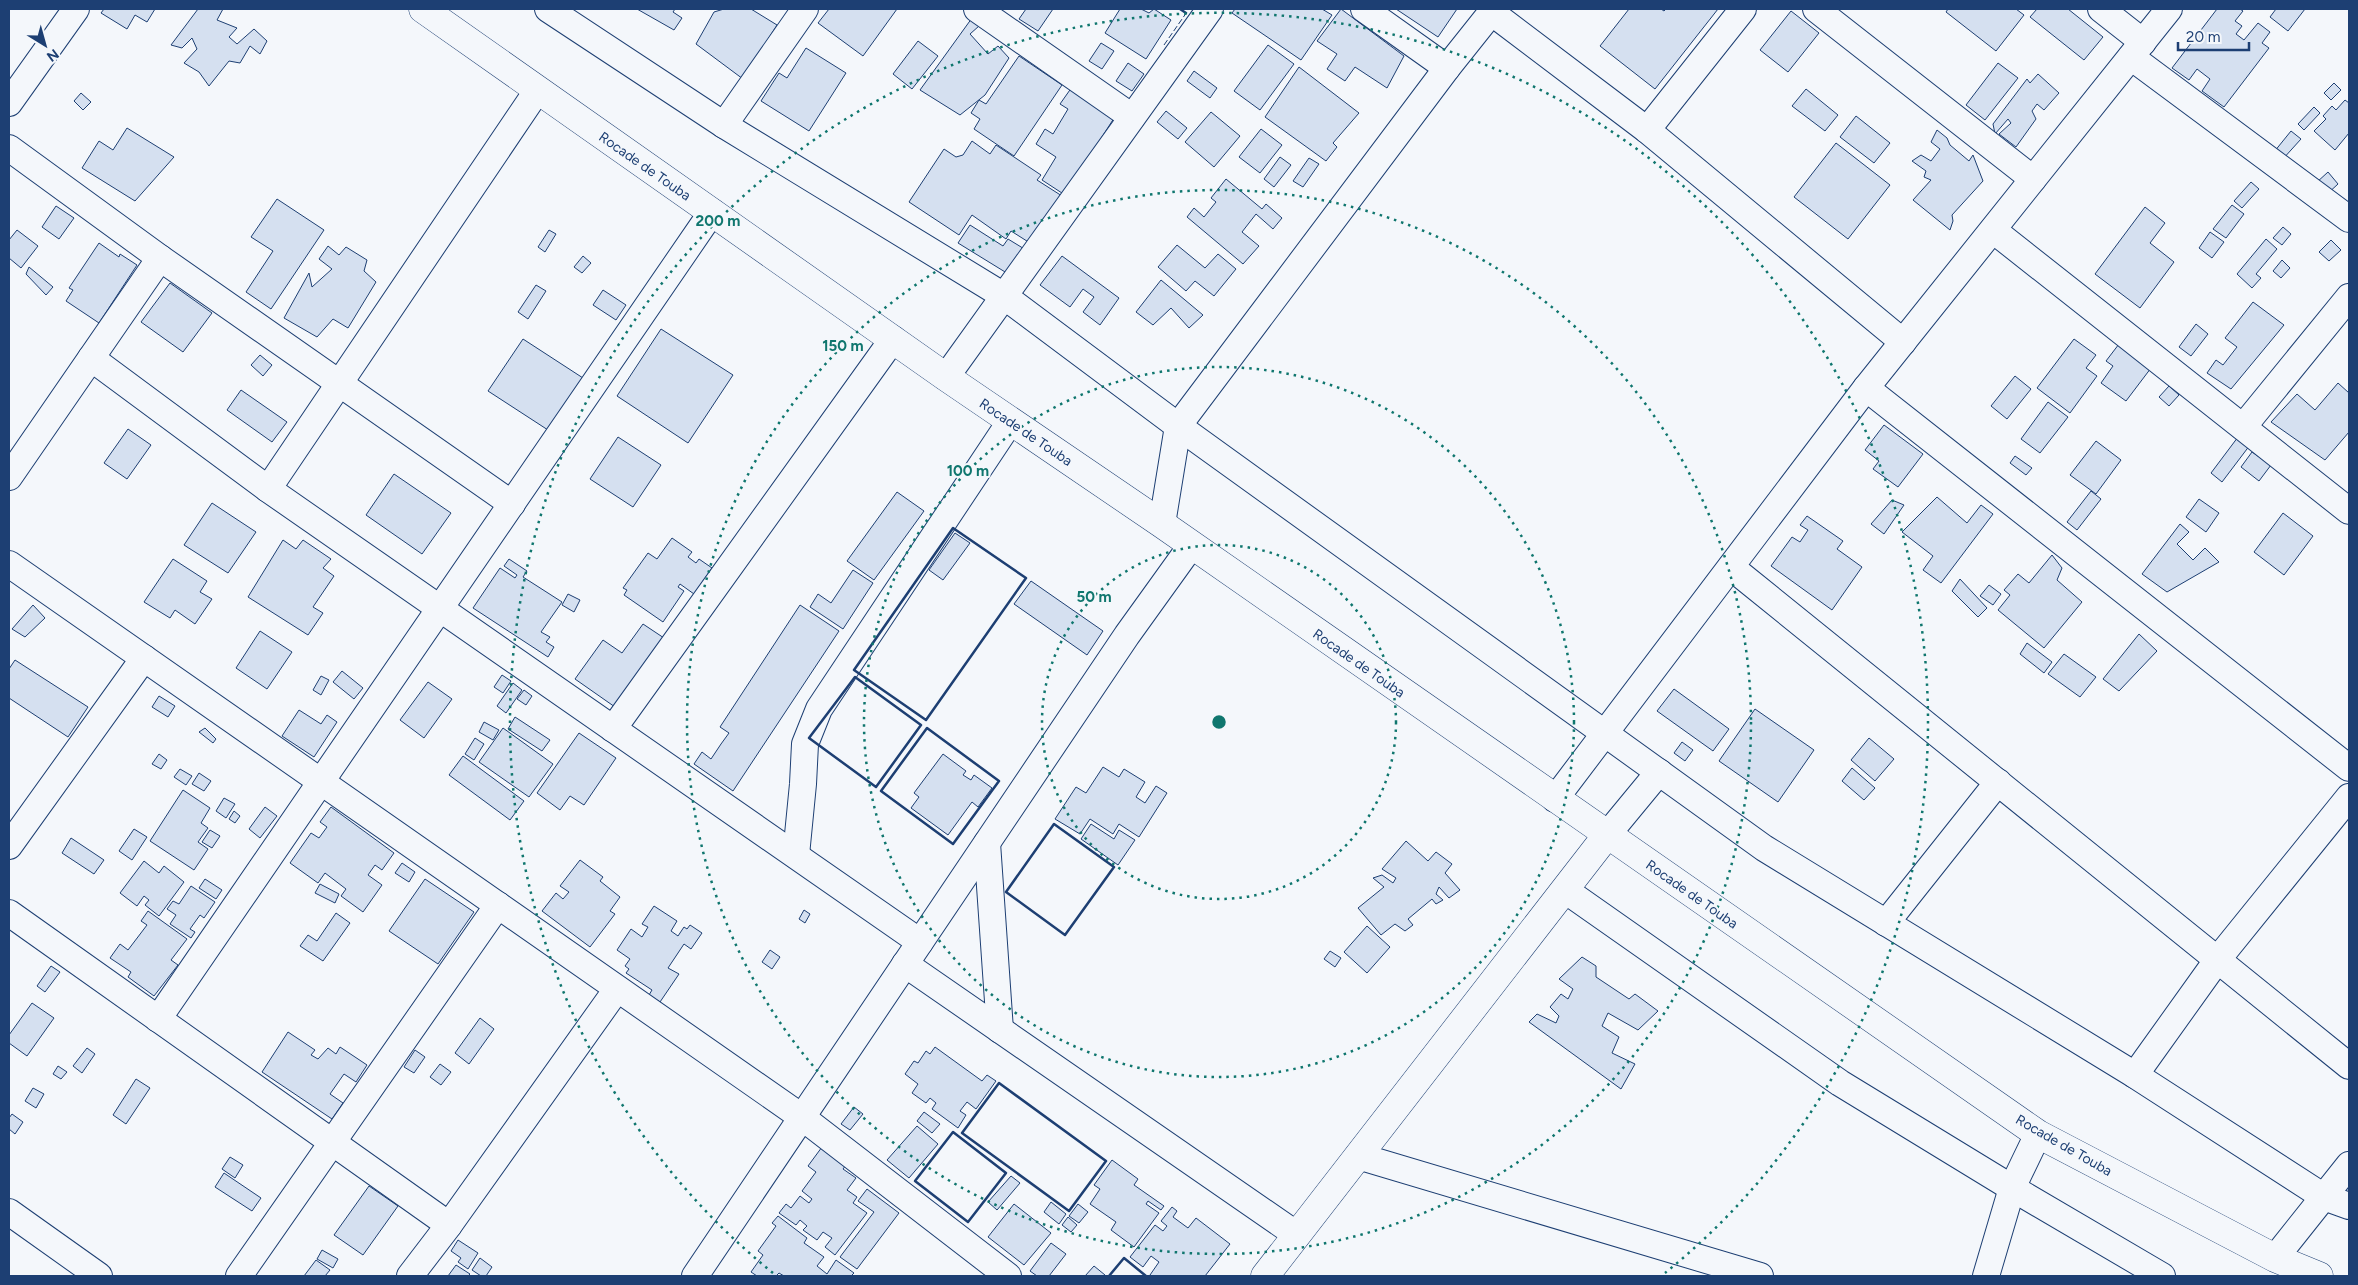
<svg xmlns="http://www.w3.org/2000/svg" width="2358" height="1285" font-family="Figtree,sans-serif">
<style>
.building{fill:#d5e0f0;stroke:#1d3f73}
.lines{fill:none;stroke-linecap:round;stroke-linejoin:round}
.minor-casing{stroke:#1d3f73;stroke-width:28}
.major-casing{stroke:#1d3f73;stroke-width:29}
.minor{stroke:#f4f7fb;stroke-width:26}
.major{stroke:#f4f7fb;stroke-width:28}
.fence{stroke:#1d3f73;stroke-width:1;stroke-dasharray:6 2.5;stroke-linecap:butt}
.wall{stroke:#1d3f73;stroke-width:2.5}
.ring{fill:none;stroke:#0f766e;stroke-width:2.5;stroke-dasharray:2.5 5}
.labels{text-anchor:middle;stroke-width:4;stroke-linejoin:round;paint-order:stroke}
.street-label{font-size:14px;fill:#1d3f73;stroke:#f4f7fb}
.centre{fill:#0f766e;stroke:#f4f7fb;stroke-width:2.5}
.ring-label{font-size:15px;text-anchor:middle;font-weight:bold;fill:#0f766e;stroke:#f4f7fb;stroke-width:4;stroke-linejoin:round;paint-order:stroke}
</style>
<rect width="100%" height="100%" fill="#f4f7fb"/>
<!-- building -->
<g class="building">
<polygon points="104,9 155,9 147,22 135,15 127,29 101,13"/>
<polygon points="198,9 223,9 217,20 237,28 229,37 237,44 254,29 267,41 260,54 250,46 240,63 229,61 209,86 199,72 184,63 197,49 192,38 182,48 171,45"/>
<polygon points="637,9 675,9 673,12 682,18 674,30"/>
<polygon points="724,9 751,9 777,25 743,79 696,44 714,12"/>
<polygon points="829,9 897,9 863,56 818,23"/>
<polygon points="1026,9 1053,9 1038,31 1019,19"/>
<polygon points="1120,9 1141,9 1149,13 1154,9 1171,20 1146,59 1105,33"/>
<polygon points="1235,9 1322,9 1332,15 1301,60 1232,13"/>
<polygon points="1341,9 1404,56 1387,88 1355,67 1345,81 1327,69 1337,54 1317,41"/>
<polygon points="1396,9 1457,9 1438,37"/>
<polygon points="1629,9 1661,9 1664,11 1666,9 1718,9 1655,89 1600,46"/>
<polygon points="1948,9 2016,9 2024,15 1996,51 1946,12"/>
<polygon points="2037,9 2068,9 2103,37 2084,60 2030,17"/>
<polygon points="2217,9 2240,9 2243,11 2235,21 2242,26 2236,34 2244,40 2258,23 2270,32 2262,43 2269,48 2224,107 2202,91 2210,79 2197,69 2189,80 2172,68"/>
<polygon points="2276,9 2305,9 2288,31 2270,17"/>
<polygon points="1791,11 1819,33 1788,72 1760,50"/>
<polygon points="972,18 979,26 970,34 988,54 998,46 1009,58 985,95 960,115 920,90"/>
<polygon points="918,41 938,56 912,89 893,74"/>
<polygon points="1101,43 1114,51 1102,69 1089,61"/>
<polygon points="1268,45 1294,64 1260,110 1234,91"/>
<polygon points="806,48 846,73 809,131 761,101 779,73 787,78"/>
<polygon points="1019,56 1062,85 1014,156 974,129 980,119 971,113 979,100 986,104"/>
<polygon points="1128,63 1144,74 1132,91 1116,81"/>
<polygon points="1998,63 2018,78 1985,120 1966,105"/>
<polygon points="1299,67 1359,113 1333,143 1337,147 1326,161 1265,117"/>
<polygon points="1194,71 1217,88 1210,98 1187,81"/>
<polygon points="2038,74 2059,93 2044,110 2037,104 2032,111 2036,119 2016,147 1999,134 2011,123 2008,119 1995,134 1993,124 2027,79 2030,83"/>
<polygon points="2334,83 2341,90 2331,100 2324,93"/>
<polygon points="1072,87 1116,115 1065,195 1042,180 1056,157 1036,144 1045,129 1053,134 1068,109 1060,104"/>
<polygon points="1806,89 1838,115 1825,131 1792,106"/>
<polygon points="81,93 91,102 83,110 74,101"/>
<polygon points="2345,100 2349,103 2349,133 2335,150 2314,131 2326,119 2323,116 2332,106 2336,110"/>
<polygon points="2314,107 2320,113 2304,130 2298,124"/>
<polygon points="1166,111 1187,128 1178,139 1157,122"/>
<polygon points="1211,112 1240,136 1214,167 1185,142"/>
<polygon points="1856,116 1890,143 1874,163 1840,137"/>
<polygon points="127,128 174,157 135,201 82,168 99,141 113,150"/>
<polygon points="1261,129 1282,145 1260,173 1239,157"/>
<polygon points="1937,130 1947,138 1950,145 1969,161 1973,155 1983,181 1952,215 1953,221 1950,230 1913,200 1931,180 1924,177 1926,171 1912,161 1921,155 1931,161 1940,149 1931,142"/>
<polygon points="2291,131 2301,139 2282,160 2274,152"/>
<polygon points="972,141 990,154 996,145 1041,175 1037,180 1062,196 1030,243 1011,231 1006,239 972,215 959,235 909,202 944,149 956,157 963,155"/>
<polygon points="1836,143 1890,185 1848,239 1794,197"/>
<polygon points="1280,157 1291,165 1274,187 1264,179"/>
<polygon points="1309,158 1319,164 1303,187 1293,181"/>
<polygon points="2328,172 2338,184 2326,195 2316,183"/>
<polygon points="1226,179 1262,209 1266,204 1282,218 1273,229 1256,214 1242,232 1259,246 1243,264 1187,217 1194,208 1204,217 1216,202 1211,198"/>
<polygon points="2251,182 2259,189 2242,208 2234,201"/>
<polygon points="277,199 324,230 271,309 246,292 273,251 251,237"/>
<polygon points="2232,205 2244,214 2226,238 2213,229"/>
<polygon points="56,206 74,218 59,239 42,227"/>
<polygon points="2145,207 2165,223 2150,243 2174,262 2140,308 2095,274"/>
<polygon points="970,225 1003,246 1008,239 1026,250 1010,275 958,243"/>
<polygon points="2283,227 2291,234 2282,245 2273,238"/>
<polygon points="17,230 38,246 21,268 9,258 9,240"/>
<polygon points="549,230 556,234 545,252 538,247"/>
<polygon points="2210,232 2224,242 2212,258 2199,248"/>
<polygon points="2266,239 2277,249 2256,274 2261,278 2252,288 2237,274"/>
<polygon points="2331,240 2341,250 2329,261 2319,252"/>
<polygon points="99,243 119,257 120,254 137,265 99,323 66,301 73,290 69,288"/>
<polygon points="1177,245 1205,268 1218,254 1236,269 1214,296 1195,281 1186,291 1158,267"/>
<polygon points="328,246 339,255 346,247 367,260 364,271 376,282 348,328 333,319 317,337 284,318 309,273 312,287 332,269 319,259"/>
<polygon points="583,256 591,263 582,273 574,267"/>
<polygon points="1062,256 1119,298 1100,325 1083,312 1094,297 1083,289 1070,307 1040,285"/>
<polygon points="2282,260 2290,268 2281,278 2273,271"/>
<polygon points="29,267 53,287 46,295 26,274"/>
<polygon points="1161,280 1203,315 1189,328 1171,308 1153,325 1136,312"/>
<polygon points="170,283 212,313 183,352 141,322"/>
<polygon points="536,285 546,291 528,319 518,312"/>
<polygon points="603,290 626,305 616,320 593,305"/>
<polygon points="2253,302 2284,325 2231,389 2207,373 2216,360 2223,365 2237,347 2225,338"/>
<polygon points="2196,324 2208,334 2191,356 2179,347"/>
<polygon points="661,329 733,375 688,443 617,396"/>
<polygon points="523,339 583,378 548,430 488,391"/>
<polygon points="2074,339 2096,355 2086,368 2097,376 2070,413 2037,388"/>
<polygon points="2119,344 2151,368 2126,401 2101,383 2113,366 2106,361"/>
<polygon points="260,355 272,365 263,376 251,365"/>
<polygon points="2015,376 2031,389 2007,419 1991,406"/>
<polygon points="2338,383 2349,393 2349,432 2325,460 2271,422 2297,394 2315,410"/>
<polygon points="2169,386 2179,395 2169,406 2159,397"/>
<polygon points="241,390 287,422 272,442 227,410"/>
<polygon points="2048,402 2068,417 2040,453 2021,439"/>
<polygon points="1884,425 1923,454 1898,487 1873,469 1879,461 1865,450"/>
<polygon points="128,429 151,445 127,479 104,463"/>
<polygon points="618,437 661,465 633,507 590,479"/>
<polygon points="2238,437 2250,445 2222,482 2211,473"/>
<polygon points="2096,441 2121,460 2096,494 2070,475"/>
<polygon points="2252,452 2271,465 2259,481 2241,467"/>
<polygon points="2015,456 2032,468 2026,475 2010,463"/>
<polygon points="394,474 451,513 422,554 366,515"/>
<polygon points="2091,491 2101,499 2077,530 2067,522"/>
<polygon points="897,492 924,511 874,580 847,561"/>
<polygon points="1937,497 1967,523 1981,505 1993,514 1941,583 1923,570 1933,556 1902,532"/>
<polygon points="2199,499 2219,513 2206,532 2186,517"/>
<polygon points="1892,500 1904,505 1884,534 1871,524"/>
<polygon points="212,503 256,532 228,573 184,545"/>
<polygon points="2283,513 2313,536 2284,575 2254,552"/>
<polygon points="1807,516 1843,541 1837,549 1862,567 1832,610 1771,566 1792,537 1800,542 1808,530 1800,525"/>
<polygon points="2180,524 2189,532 2177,544 2193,560 2205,548 2219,562 2167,592 2142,574"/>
<polygon points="955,533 970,543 943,580 929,570"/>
<polygon points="672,538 692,552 688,557 696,563 699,559 712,568 694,594 680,584 678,587 684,591 663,622 624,595 627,590 623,588 648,553 657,559"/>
<polygon points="283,540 296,549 303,540 331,559 323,568 334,576 313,607 323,613 308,635 248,597"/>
<polygon points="2052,555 2062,568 2057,580 2082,602 2044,648 1998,610 2010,595 2004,590 2018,574 2029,583"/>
<polygon points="173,559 207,581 200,592 212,599 195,624 175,610 170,618 144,602"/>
<polygon points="509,559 527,571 523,577 562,602 541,632 550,637 546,642 554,647 548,657 473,608 500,568 515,578 517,575 504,566"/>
<polygon points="853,570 873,583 843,629 810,607 818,594 831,603"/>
<polygon points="1960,579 1987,608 1978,617 1952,591"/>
<polygon points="1031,581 1103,631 1087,655 1014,604"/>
<polygon points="1989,585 2001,594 1993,605 1980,596"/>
<polygon points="568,594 580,600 574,612 562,605"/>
<polygon points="33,605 45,618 25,637 12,629"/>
<polygon points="800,605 839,631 733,791 694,764 702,752 711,759 721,744 729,733 720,727"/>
<polygon points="643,624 664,638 615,707 575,679 603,640 622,653"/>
<polygon points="260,631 292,652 267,689 236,668"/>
<polygon points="2139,634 2157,651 2119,691 2103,679"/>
<polygon points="2027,643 2052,662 2044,673 2020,654"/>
<polygon points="2064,654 2096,677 2080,697 2048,674"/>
<polygon points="15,660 88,707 68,737 9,698 9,669"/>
<polygon points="342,671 363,688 354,699 333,682"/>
<polygon points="502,675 511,681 503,693 494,687"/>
<polygon points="321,676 329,680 321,695 313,690"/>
<polygon points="428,682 452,699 424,738 400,720"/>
<polygon points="513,683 522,690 506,713 497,706"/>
<polygon points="1674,689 1729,729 1713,751 1657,711"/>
<polygon points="524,690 532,696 526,705 517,699"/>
<polygon points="159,696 175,706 168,717 152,707"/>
<polygon points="1755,709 1814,750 1778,802 1719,761"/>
<polygon points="299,710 321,724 327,715 337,722 314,757 282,736"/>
<polygon points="515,717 550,740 542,751 508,729"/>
<polygon points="484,722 499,730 493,740 479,732"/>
<polygon points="205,728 216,739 213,743 199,732"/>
<polygon points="503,728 553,764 529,797 479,762"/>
<polygon points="579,733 616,758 584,805 570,796 560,810 537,793"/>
<polygon points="475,738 484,744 474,760 465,754"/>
<polygon points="1869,738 1894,759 1875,781 1851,760"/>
<polygon points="1682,742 1693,750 1685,761 1674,753"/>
<polygon points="159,754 167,760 161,769 152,764"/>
<polygon points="943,754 966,771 963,775 971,780 974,775 992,788 978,807 972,802 948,835 911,808 919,797 914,793"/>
<polygon points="463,756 524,801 510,820 449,775"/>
<polygon points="1103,767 1119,777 1124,769 1145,782 1136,797 1145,803 1156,786 1167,793 1139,837 1119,824 1113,834 1090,819 1080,834 1055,819 1076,787 1086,793"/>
<polygon points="1852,768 1875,788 1864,800 1842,781"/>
<polygon points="180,769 192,776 186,785 174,777"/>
<polygon points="199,773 211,781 204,791 192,784"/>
<polygon points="183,790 210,808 201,823 208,828 198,842 208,849 194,870 150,841"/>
<polygon points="224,798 235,804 226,818 216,811"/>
<polygon points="265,807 277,816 260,838 249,829"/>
<polygon points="331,807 394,853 382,870 375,865 368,875 382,885 363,912 341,896 346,889 325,873 318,883 290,863 311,833 319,838 327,827 320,822"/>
<polygon points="234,811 240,816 235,823 229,819"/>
<polygon points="1091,824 1114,839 1119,830 1135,840 1118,865 1081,839"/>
<polygon points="134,829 147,837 132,860 119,851"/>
<polygon points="210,830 220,836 212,848 202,842"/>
<polygon points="71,838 104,860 94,874 62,853"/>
<polygon points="1406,841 1428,861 1436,852 1452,864 1445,873 1460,890 1449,898 1439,887 1436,894 1443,900 1436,904 1432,899 1408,919 1413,925 1405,931 1395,924 1381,935 1358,908 1384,887 1373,878 1382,875 1393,883 1396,878 1382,869"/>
<polygon points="580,860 603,877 600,881 620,897 610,911 615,914 590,947 542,911 556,893 563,899 569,892 560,886"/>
<polygon points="144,861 159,873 164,866 184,882 159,916 145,905 149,900 144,896 137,906 120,893"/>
<polygon points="402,863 415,872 409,882 395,873"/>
<polygon points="205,879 222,890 216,899 199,888"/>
<polygon points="425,879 474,912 438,964 389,931"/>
<polygon points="320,884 339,894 335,903 315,893"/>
<polygon points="191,886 215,902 204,918 200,915 190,929 195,932 191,938 170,924 176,915 167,909 173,901 179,904"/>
<polygon points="654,906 677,921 671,931 678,936 684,927 687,929 690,925 702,933 691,949 684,944 668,968 679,974 660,1002 649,995 652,990 626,973 629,969 625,966 630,959 617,950 631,929 642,937 648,927 642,924"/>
<polygon points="804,910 810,914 805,923 799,919"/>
<polygon points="148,911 187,939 171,960 178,965 154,996 128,977 131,972 110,958 120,944 128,950 147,925 141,921"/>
<polygon points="336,913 350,923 323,961 300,946 308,935 317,941"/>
<polygon points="1367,926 1390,947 1367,973 1344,952"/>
<polygon points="770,950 780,957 772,969 762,962"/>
<polygon points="1330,951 1341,958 1335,967 1324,959"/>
<polygon points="1582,957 1596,966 1596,977 1629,999 1635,994 1658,1011 1638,1030 1608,1013 1602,1026 1619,1037 1612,1053 1635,1064 1621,1089 1529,1022 1537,1014 1556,1023 1559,1016 1550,1007 1561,994 1568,999 1573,989 1559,979"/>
<polygon points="51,966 60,972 45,992 37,986"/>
<polygon points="32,1003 54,1018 27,1056 9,1043 9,1035"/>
<polygon points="480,1018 494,1029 469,1064 455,1053"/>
<polygon points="288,1032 315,1050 311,1055 318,1059 328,1048 336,1054 340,1047 367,1065 356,1082 344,1074 330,1094 343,1103 332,1119 262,1072"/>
<polygon points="935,1047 982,1081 987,1075 996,1081 976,1109 967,1102 960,1111 966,1115 958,1128 932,1109 936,1103 930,1098 926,1103 912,1093 918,1084 905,1074 914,1061 918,1063 926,1051 930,1054"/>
<polygon points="87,1048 95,1054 82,1073 73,1066"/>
<polygon points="415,1050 425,1057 414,1073 404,1067"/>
<polygon points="440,1064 451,1072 441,1085 430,1077"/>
<polygon points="58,1066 67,1072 61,1079 53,1074"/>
<polygon points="136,1079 150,1088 126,1124 113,1115"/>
<polygon points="33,1088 44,1094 36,1108 25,1101"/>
<polygon points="854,1107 863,1114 850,1130 841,1124"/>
<polygon points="924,1112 940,1124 932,1133 917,1121"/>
<polygon points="12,1114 23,1122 15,1134 9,1129 9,1118"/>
<polygon points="917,1126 938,1144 909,1178 887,1160"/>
<polygon points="822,1147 846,1165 843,1169 856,1178 847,1190 857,1197 853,1203 867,1213 835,1255 825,1247 832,1238 823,1232 817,1240 803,1230 807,1226 800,1220 796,1225 779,1213 786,1204 791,1208 800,1196 809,1203 812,1199 802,1191 816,1172 808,1166"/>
<polygon points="230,1157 243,1165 235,1178 222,1169"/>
<polygon points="1112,1160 1138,1179 1134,1185 1164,1206 1161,1210 1148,1201 1146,1204 1159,1213 1134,1247 1111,1230 1116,1222 1090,1204 1100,1189 1094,1185"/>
<polygon points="224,1173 261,1198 252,1211 215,1187"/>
<polygon points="1011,1176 1020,1183 997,1210 988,1202"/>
<polygon points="369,1186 398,1206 363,1255 334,1235"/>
<polygon points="867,1189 899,1213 857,1269 840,1257 874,1212 858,1201"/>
<polygon points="1051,1202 1066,1214 1059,1224 1044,1212"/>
<polygon points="1014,1204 1051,1233 1024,1265 988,1237"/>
<polygon points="1078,1204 1088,1212 1079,1223 1069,1216"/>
<polygon points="1172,1207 1177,1211 1173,1217 1188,1228 1196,1218 1230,1244 1205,1276 1152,1276 1150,1275 1159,1262 1151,1256 1143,1267 1130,1257 1155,1225 1163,1231 1167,1226 1161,1221"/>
<polygon points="778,1216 807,1238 804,1243 824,1257 817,1266 827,1274 836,1260 854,1273 851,1276 784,1276 779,1273 776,1276 757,1276 751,1272 763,1255 758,1251 776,1226 772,1223"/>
<polygon points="1068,1217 1077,1225 1071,1232 1062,1225"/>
<polygon points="458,1240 478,1253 468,1269 458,1262 461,1258 451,1251"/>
<polygon points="1051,1243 1066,1254 1049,1276 1037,1276 1030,1271"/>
<polygon points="322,1250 338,1259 333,1268 317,1259"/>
<polygon points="480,1258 492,1267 486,1276 481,1276 472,1270"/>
<polygon points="316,1260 330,1270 325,1276 304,1276"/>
<polygon points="456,1265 470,1274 468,1276 448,1276"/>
<polygon points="1094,1266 1105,1275 1104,1276 1085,1276"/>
</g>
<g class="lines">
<!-- minor casing -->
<g class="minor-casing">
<g id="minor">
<polyline points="548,9 724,125 1004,296 1178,426 1764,848 2135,1075 2324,1197 2349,1206"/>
<polyline points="977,9 1132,117"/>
<polyline points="1364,9 1447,68"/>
<polyline points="1816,9 2033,179"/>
<polyline points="2101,9 2143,42"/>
<polyline points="1491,12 1647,130 1903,342"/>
<polyline points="2131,57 2349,219"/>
<polyline points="9,103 76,9"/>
<polyline points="724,125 805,9"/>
<polyline points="1647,130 1743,9"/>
<polyline points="9,148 160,258 512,504"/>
<polyline points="1993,230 2349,511"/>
<polyline points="91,358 268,489 920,942"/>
<polyline points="946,377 1210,9"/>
<polyline points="1866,388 2349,768"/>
<polyline points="2243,427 2349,297"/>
<polyline points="9,477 160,258"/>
<polyline points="268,489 537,91"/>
<polyline points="1162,524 1178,426 1447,68 1494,9"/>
<polyline points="9,564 803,1118 1008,1276"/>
<polyline points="1731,567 2349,1066"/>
<polyline points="613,729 893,339"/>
<polyline points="1555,799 1866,388 2169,9"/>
<polyline points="1607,835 1659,772"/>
<polyline points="987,843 1000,1030"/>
<polyline points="9,846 144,658"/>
<polyline points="796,855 803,784 805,744 819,709 1010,422"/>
<polyline points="1565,890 1840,1083 2012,1188 2162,1276"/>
<polyline points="9,913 449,1225 410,1276"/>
<polyline points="1886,923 1998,782"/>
<polyline points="905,964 1297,1235"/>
<polyline points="158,1019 712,212"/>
<polyline points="2135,1075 2218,959 2349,797"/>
<polyline points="1358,1156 1760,1276"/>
<polyline points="9,1212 99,1276"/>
<polyline points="449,1225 617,989"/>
<polyline points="2275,1258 2349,1165"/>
<polyline points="239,1276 498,905"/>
<polyline points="695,1276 1127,635 1191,546"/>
<polyline points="1986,1276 2012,1188 2038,1134"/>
</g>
</g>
<!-- major casing -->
<g class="major-casing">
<g id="major">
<polyline points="423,9 946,377 1162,524 2038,1134 2275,1258 2319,1276"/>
<polyline points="1265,1276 1607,835"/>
</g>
</g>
<!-- minor -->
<use href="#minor" class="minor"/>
<!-- major -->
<use href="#major" class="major"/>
<!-- fence -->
<polyline class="fence" points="1164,45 1189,9"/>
<!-- wall -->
<g class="wall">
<polyline points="1180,9 1186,13"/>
<polygon points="953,528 1026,578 926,720 854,670"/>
<polygon points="855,677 921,725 876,787 809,738"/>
<polygon points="927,728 999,781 953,844 881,791"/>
<polygon points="1054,824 1114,867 1065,935 1006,892"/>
<polygon points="999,1083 1106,1161 1069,1211 962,1133"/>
<polygon points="953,1132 1006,1173 968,1222 915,1181"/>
<polyline points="1109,1276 1124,1258 1146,1276"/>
</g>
</g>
<!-- distance rings -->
<g class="ring">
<circle cx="1219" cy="722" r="177"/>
<circle cx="1219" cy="722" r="355"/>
<circle cx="1219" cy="722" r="532"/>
<path d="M773 1273A709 709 0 1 1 1665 1273"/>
</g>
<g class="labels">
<!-- street labels -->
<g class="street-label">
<text transform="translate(645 166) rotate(35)" y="5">Rocade de Touba</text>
<text transform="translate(1026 432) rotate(34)" y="5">Rocade de Touba</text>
<text transform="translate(1359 663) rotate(35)" y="5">Rocade de Touba</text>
<text transform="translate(1692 894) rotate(35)" y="5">Rocade de Touba</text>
<text transform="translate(2064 1145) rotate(30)" y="5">Rocade de Touba</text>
</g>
</g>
<circle cx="1219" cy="722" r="8" class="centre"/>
<g class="ring-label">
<text x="718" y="226">200 m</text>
<text x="843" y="351">150 m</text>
<text x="968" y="476">100 m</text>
<text x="1094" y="602">50 m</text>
</g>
<!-- border -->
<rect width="2358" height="1285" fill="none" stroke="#1d3f73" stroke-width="20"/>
<!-- north arrow -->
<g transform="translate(45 45) rotate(143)" stroke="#f4f7fb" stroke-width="4" paint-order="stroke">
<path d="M0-4L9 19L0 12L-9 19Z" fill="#1d3f73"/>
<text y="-8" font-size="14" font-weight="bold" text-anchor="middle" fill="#1d3f73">N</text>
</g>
<!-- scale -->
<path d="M2178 42v8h71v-8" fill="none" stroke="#1d3f73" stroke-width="2.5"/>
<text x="2186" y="42" font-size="15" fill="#1d3f73" stroke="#f4f7fb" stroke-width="4" paint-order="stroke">20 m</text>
</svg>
